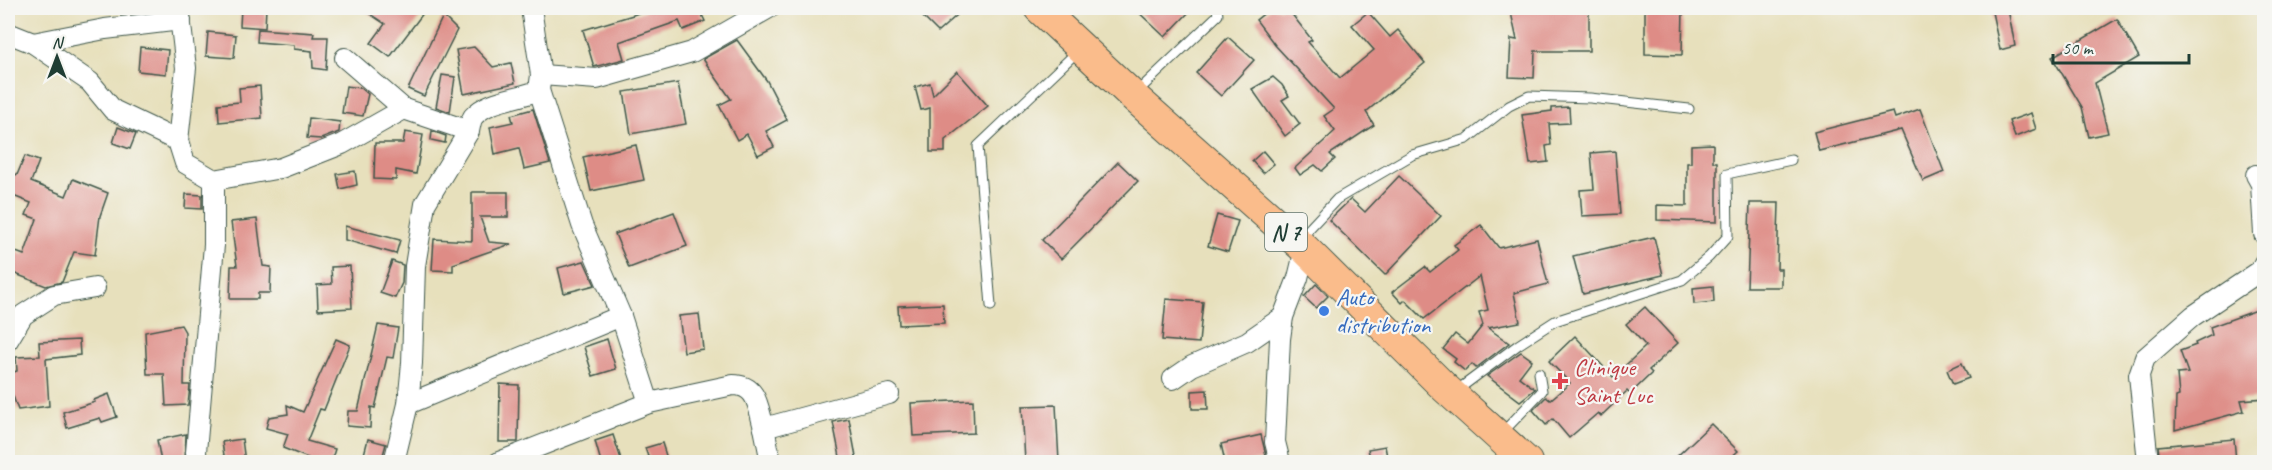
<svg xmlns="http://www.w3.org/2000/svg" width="2272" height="470" font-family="Caveat,sans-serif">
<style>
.building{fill:#de8c86}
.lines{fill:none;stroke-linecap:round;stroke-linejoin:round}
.lane-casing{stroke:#3d5548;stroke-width:11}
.street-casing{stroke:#3d5548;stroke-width:22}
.primary-casing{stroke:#3d5548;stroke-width:32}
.lane{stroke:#fff;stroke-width:9}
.street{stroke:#fff;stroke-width:20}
.primary{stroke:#fabc8b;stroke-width:30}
.shop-dot{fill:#3f7fe0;stroke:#f6f6f2;stroke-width:2}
.health-dot{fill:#e0444e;stroke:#f6f6f2;stroke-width:2}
.labels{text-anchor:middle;stroke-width:4.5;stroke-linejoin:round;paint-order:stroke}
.shield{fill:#f6f6f2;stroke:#60746d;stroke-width:1.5}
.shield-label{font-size:22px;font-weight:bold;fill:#1f3d34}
.shop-label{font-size:24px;fill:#366cbe;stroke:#f6f6f2;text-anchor:start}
.health-label{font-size:24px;fill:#be3a42;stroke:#f6f6f2;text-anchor:start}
</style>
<rect width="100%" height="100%" fill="#f6f6f2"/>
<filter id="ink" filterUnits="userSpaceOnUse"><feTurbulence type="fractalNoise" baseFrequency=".0167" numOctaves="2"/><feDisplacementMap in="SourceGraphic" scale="12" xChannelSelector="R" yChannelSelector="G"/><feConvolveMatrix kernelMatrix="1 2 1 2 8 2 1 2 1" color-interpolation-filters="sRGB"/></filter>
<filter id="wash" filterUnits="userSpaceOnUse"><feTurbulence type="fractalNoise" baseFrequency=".008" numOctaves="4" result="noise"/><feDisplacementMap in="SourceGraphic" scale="24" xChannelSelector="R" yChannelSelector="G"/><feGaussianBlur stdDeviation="1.35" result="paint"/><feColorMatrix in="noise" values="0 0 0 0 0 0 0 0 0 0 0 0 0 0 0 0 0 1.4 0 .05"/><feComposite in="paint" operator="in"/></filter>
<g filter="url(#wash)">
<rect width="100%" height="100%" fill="#e7e0bc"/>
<g id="blocks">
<!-- building -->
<g class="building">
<polygon points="241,8 266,8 265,28 240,26"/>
<polygon points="361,8 427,8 390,57 371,43 385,24"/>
<polygon points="651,8 710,8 711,9 701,13 705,21 683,30 679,21 619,42 624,59 594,67 583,30 633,15"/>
<polygon points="914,8 965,8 938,32"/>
<polygon points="1134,8 1193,8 1165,37"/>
<polygon points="1271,8 1287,8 1312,40 1308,42 1340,78 1374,50 1352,25 1368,12 1390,37 1398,30 1425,63 1366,112 1374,125 1330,154 1335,159 1322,171 1315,165 1300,175 1295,168 1335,131 1324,116 1334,109 1275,45 1256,20"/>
<polygon points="1510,8 1589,8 1589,51 1535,51 1534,78 1509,77 1511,39 1517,40"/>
<polygon points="1645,8 1683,8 1682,55 1645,54"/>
<polygon points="2008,9 2015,46 2000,50 1992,12"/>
<polygon points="443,16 457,30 424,96 408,89"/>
<polygon points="2117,19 2139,57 2095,83 2108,133 2089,137 2082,107 2052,57"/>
<polygon points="258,29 314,33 313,37 328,37 326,70 313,68 312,51 294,49 294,45 257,42"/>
<polygon points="208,32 236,35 234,58 206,56"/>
<polygon points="1228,37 1254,60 1221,96 1196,73"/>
<polygon points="737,40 767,81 787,120 766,131 774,147 758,155 747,134 737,140 719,105 731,99 703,59"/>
<polygon points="140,47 168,50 166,74 138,71"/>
<polygon points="474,47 493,67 511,63 515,83 464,94 456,50"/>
<polygon points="957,71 988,106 945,140 945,152 930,152 930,108 921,110 915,87 930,83 933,95"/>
<polygon points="442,75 455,77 450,112 436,107"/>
<polygon points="1273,77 1282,85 1289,96 1282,100 1300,124 1285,136 1252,89"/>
<polygon points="678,83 686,124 631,134 624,92"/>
<polygon points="260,86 262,118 219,122 218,104 240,102 239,88"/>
<polygon points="346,86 361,88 368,94 363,116 342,113"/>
<polygon points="1569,107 1570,123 1549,124 1551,145 1546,146 1548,162 1530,164 1522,115 1552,111 1552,108"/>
<polygon points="533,109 550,163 524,169 519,148 495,154 490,127 513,122 511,115"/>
<polygon points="1920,109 1944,172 1923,181 1901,130 1819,151 1814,132 1893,112 1895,118"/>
<polygon points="2031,113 2036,129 2015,137 2009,121"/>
<polygon points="309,118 340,122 339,132 321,139 307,138"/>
<polygon points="118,127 136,134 130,149 113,143"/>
<polygon points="432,131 446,136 445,143 431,140"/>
<polygon points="405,132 423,135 416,174 396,170 396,180 374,179 375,143 403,143"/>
<polygon points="1713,144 1713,162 1717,162 1717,222 1657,220 1657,205 1687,206 1687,163 1691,163 1691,145"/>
<polygon points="636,145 644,180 591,191 583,157"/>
<polygon points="1263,151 1274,164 1263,173 1252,161"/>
<polygon points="1615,151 1620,214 1582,216 1580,190 1594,189 1591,153"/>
<polygon points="25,156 39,161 31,182 66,196 73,179 108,193 100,216 95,255 74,252 62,282 46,286 8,271 8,249 24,255 37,219 26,215 31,203 8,194 8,170 17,175"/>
<polygon points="1118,162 1138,181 1061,259 1042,240"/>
<polygon points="355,171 357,185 340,189 337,174"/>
<polygon points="1399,176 1441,216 1385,275 1329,220 1351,199 1365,212"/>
<polygon points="472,192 508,192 508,217 480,217 489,242 511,244 453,264 453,271 432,270 434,239 472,241"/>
<polygon points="186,194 202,195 202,209 185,208"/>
<polygon points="1750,203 1779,203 1777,269 1781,269 1781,287 1747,287"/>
<polygon points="674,212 687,246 629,268 615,234"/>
<polygon points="1217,215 1238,221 1228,252 1208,246"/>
<polygon points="257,219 263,266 271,267 270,293 258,293 258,299 230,299 231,266 237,266 231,222"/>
<polygon points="1481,225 1499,248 1537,239 1548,284 1514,293 1520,322 1488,328 1509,343 1476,368 1472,364 1465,371 1454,362 1456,359 1443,349 1455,334 1468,344 1483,325 1479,312 1488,310 1480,276 1424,319 1405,300 1402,303 1392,292 1425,267 1430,272 1458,250 1454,245"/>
<polygon points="345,226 400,240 396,254 345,240"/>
<polygon points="1654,237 1663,275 1583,294 1573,256"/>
<polygon points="392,261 403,265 402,283 395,298 380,293"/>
<polygon points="584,261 595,285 564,293 558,268"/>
<polygon points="350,266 352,308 318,310 317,285 332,284 331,267"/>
<polygon points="1316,284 1328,296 1316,308 1304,297"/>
<polygon points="1713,286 1714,302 1694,304 1693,288"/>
<polygon points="1166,299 1203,302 1199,343 1162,340"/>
<polygon points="943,304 944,323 899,325 898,306"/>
<polygon points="1645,307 1678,343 1649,370 1652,373 1630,394 1627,391 1601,416 1598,413 1569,438 1553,419 1546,425 1533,410 1546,397 1550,400 1570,383 1549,361 1575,336 1613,377 1646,346 1626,324"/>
<polygon points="2265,307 2265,398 2241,400 2244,411 2175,430 2176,397 2179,396 2177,374 2188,373 2180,351 2196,345 2195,343 2212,335 2210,327"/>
<polygon points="699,314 703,349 684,352 679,316"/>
<polygon points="181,325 185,332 184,385 190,385 188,405 166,406 164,374 147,374 145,332"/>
<polygon points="378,325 398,328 393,358 387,357 375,408 371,407 370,428 347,426 348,411 358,411"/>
<polygon points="336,339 350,345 324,410 320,409 307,441 335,449 331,462 307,462 308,458 283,448 288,434 266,428 269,417 288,414 287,405 303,412"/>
<polygon points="607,339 616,369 593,376 584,347"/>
<polygon points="79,340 80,355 46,359 49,406 18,410 8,382 8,374 17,371 16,357 40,356 39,342"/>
<polygon points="1521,352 1532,360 1519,377 1535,389 1520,401 1487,376"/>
<polygon points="1962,363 1969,378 1953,384 1947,370"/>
<polygon points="500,384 519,385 518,442 499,442"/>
<polygon points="1207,390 1208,409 1192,409 1192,391"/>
<polygon points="109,394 117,417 102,422 100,418 67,428 63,412 95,402 94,400"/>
<polygon points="973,400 974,433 913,436 911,403"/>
<polygon points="1056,405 1059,462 1025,462 1022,406"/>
<polygon points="849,419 857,462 841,462 833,422"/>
<polygon points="1711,424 1738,451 1726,462 1671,462"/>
<polygon points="186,434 185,462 161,462 157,440"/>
<polygon points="613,435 622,462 601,462 595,441"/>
<polygon points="1261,435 1267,459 1249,462 1225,462 1221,444"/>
<polygon points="242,439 245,462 225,462 222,442"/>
<polygon points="368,439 386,444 381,462 362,462"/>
<polygon points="2234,439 2236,461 2160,462 2158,446"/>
<polygon points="662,443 668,462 650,462 645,448"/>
<polygon points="1385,446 1388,462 1371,462 1368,449"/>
</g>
</g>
</g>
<g filter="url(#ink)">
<use href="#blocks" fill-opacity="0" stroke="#3d5548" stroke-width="1.5"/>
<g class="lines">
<!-- lane casing -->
<g class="lane-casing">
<g id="lane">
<polyline points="1137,92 1218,15 1217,8"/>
<polyline points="1306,242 1307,231 1337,199 1412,155 1467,139 1509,106 1529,96 1590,98 1689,109"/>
<polyline points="991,306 978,146 1079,50"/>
<polyline points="1456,391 1518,345 1555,321 1682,280 1709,257 1728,236 1727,174 1791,160"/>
<polyline points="1502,433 1542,391 1539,373"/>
</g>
</g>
<!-- street casing -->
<g class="street-casing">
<g id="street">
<polyline points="179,8 186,68 178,141 185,163 214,180 281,168 342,144 404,109"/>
<polyline points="8,33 33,43 90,82 113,110 178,141"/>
<polyline points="33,43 105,29 181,20"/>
<polyline points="345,58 404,109 469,131"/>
<polyline points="541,75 597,79 692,52 769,8"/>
<polyline points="539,90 582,225 621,316 649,403"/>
<polyline points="2256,175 2261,184 2264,234"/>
<polyline points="8,340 23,315 54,295 95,288"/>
<polyline points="1173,379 1192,366 1247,342 1283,317"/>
<polyline points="408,404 621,316"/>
<polyline points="764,428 771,462"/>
<polyline points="197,462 196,452 214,245 214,180"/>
<path d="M394,462L408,404L412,363L415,266L425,204L469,131C470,127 471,120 473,117C488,99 519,99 539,90L541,75L531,8"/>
<path d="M499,462L649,403L733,385C758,385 758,408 764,428L889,394"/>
<polyline points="1280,462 1275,442 1280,339 1283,317 1298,278 1305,249"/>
<polyline points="2148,462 2139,375 2145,358 2193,316 2260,271 2264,263"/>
</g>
</g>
<!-- primary casing -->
<g class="primary-casing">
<polyline id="primary" points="1039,8 1133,96 1305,249 1444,387 1527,462"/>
</g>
<!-- lane -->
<use href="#lane" class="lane"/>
<!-- street -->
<use href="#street" class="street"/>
<!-- primary -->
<use href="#primary" class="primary"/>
</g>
</g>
<!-- markers -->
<circle class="shop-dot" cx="1324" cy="311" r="6"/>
<path class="health-dot" d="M1557 372h6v6h6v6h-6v6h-6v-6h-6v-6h6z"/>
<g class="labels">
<!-- shield labels -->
<rect class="shield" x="1265" y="213" width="42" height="38" rx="4.5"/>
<g class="shield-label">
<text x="1286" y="240">N 7</text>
</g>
<!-- shop labels -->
<g class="shop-label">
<text x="1336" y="305">Auto<tspan x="1336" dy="28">distribution</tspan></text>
</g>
<!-- health labels -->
<g class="health-label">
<text x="1574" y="375">Clinique<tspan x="1574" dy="28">Saint Luc</tspan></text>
</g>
</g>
<!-- margin -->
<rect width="2272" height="470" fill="none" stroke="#f6f6f2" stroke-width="30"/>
<!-- north arrow -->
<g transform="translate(57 57)" stroke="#f6f6f2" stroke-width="4.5" paint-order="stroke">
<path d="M0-4.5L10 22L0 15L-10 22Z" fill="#1f3d34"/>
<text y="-9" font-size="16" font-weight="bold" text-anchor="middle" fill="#1f3d34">N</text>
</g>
<!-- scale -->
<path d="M2053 54v9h136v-9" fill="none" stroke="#1f3d34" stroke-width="3"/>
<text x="2062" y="54" font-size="18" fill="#1f3d34" stroke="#f6f6f2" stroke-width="4.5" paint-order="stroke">50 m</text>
</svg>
